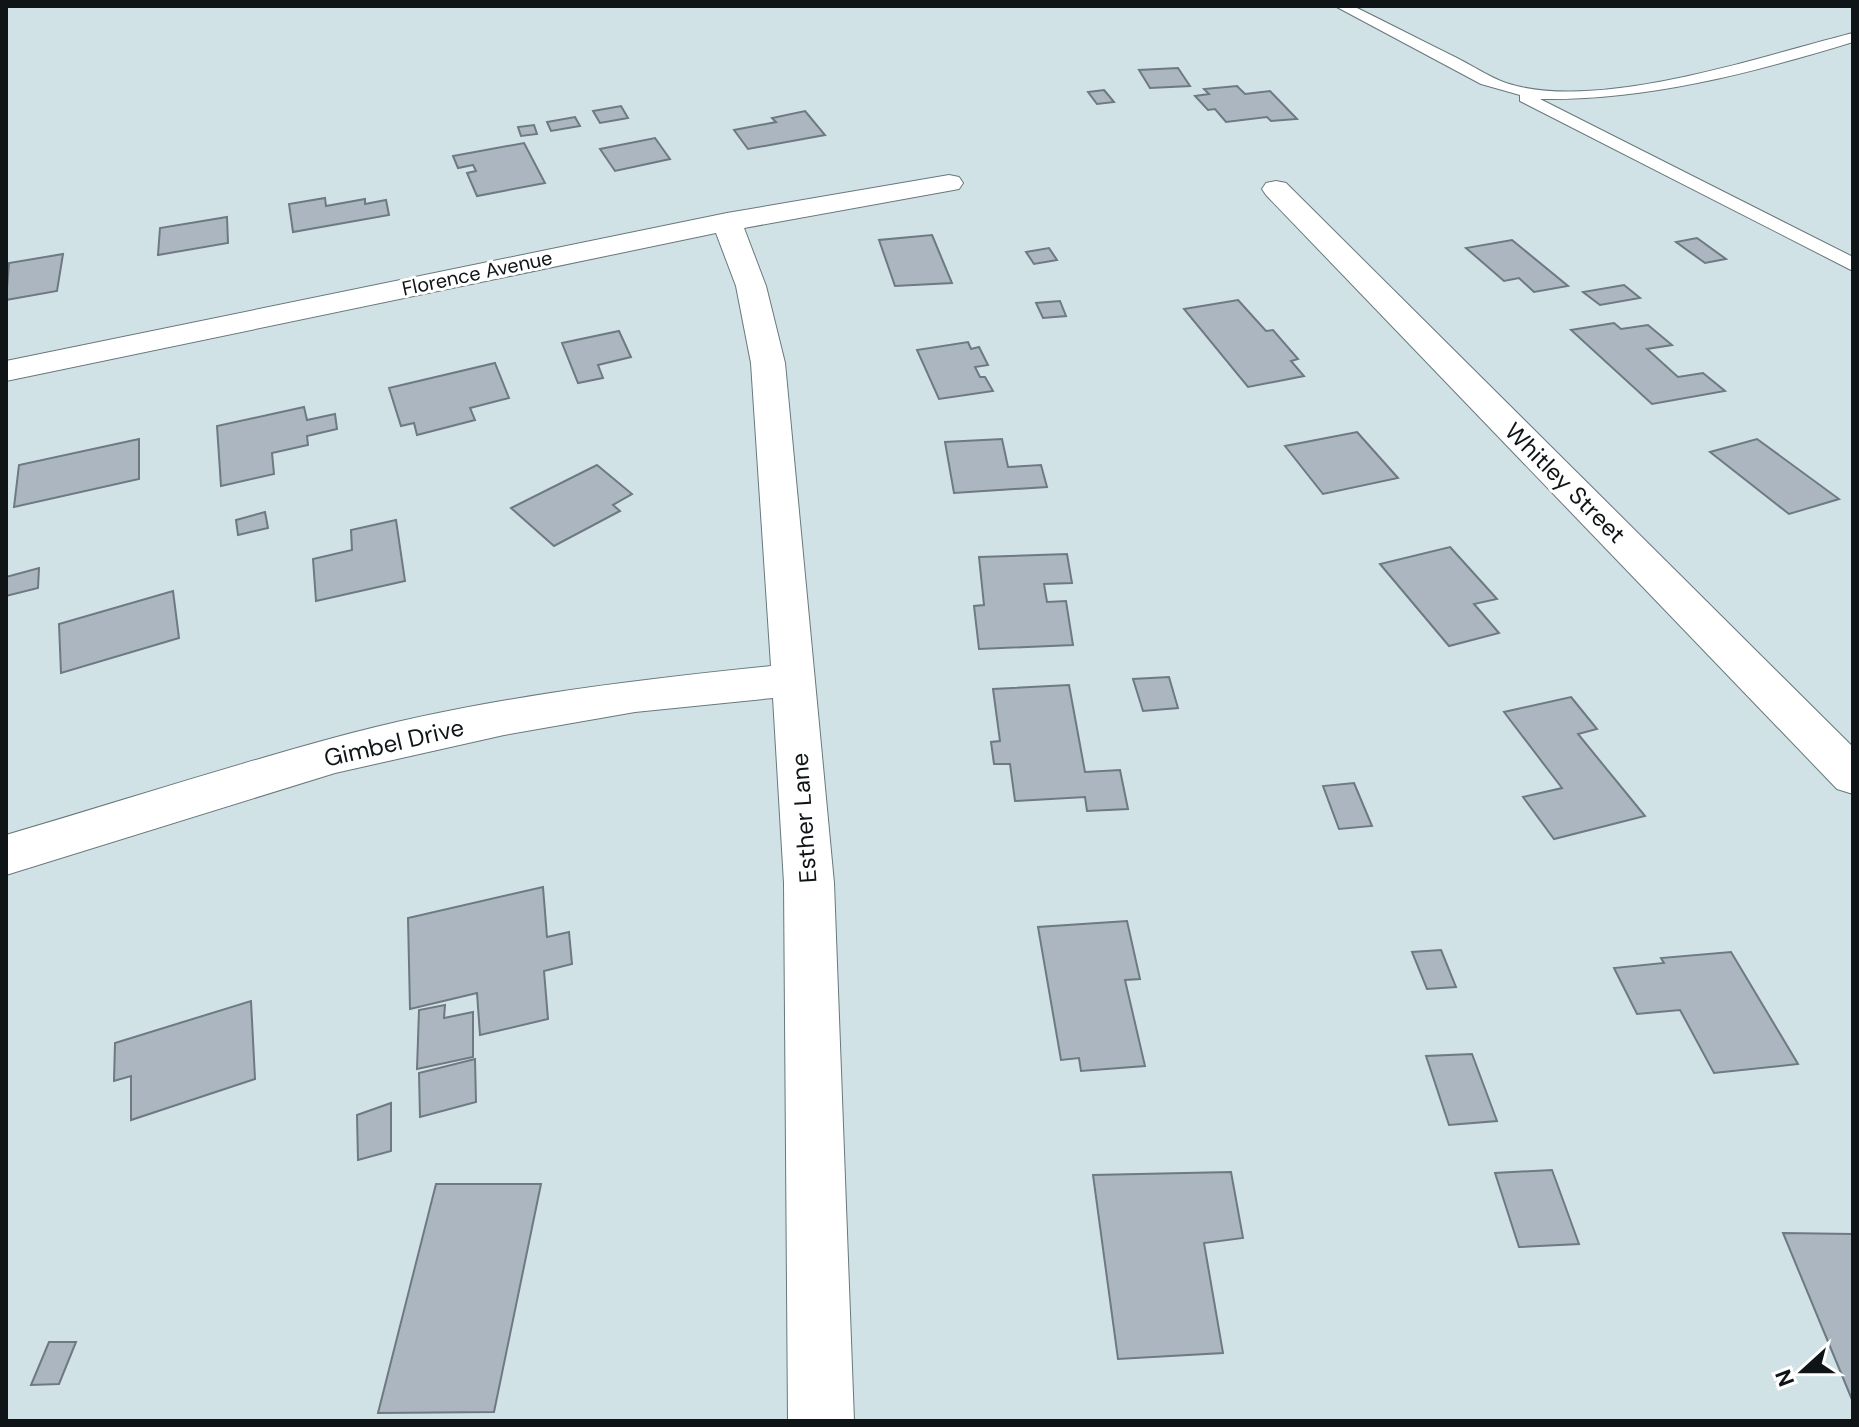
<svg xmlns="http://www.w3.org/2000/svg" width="1859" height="1427" font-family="'DM Sans',sans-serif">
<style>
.building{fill:#abb6c0;stroke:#6e7982;stroke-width:2}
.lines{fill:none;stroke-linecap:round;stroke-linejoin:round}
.service-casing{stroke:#68787c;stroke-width:2}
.minor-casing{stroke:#68787c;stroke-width:2}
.service{fill:#fff;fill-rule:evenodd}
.minor{fill:#fff;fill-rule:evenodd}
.labels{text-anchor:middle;stroke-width:6;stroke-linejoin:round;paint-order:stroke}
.far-street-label{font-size:20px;fill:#0f1517;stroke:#fff}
.street-label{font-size:24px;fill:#0f1517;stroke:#fff}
</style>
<rect width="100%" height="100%" fill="#d1e2e6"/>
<!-- building -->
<g class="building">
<polygon points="1178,68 1190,86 1150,88 1139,70"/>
<polygon points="1237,86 1245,94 1270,91 1297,119 1271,121 1267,117 1226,122 1215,109 1208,110 1195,96 1209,94 1204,89"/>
<polygon points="1104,90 1114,102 1097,104 1088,92"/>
<polygon points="621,106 628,118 600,123 593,111"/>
<polygon points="805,111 825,135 748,149 734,130 776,122 772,118"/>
<polygon points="575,117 580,126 551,131 547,122"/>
<polygon points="534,125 537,134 521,136 518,127"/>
<polygon points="655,138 670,159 615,171 600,149"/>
<polygon points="524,143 545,183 477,196 467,173 476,171 473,165 458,168 453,156"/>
<polygon points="325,198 326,206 365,199 365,204 386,200 389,215 293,232 289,204"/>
<polygon points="227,217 228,243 158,255 160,228"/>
<polygon points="932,235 952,283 895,286 879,240"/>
<polygon points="1697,238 1726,259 1705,263 1676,242"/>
<polygon points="1512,240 1568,286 1534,292 1519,278 1504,281 1466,248"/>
<polygon points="1049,248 1057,260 1034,264 1026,252"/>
<polygon points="63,254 57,291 6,300 9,263"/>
<polygon points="1624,285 1640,298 1600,305 1583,292"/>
<polygon points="1238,300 1266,331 1273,330 1298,359 1291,361 1304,376 1248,387 1184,309"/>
<polygon points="1060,301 1066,316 1043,318 1036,303"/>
<polygon points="1614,323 1621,329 1648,325 1672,345 1647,349 1678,377 1703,373 1725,391 1652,404 1571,330"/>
<polygon points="619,331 631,357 598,365 603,378 578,383 562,343"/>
<polygon points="968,342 971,349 979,347 988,365 975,367 980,377 985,377 993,391 939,399 917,350"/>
<polygon points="495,363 509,398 470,408 475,420 417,435 414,423 401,426 389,388"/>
<polygon points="304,407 307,420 335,414 337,429 307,436 308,445 272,453 274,474 221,486 217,426"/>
<polygon points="1357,432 1398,478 1323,494 1285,446"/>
<polygon points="139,439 139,479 14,507 19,465"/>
<polygon points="1002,439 1008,467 1041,465 1047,487 954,493 945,442"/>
<polygon points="1757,439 1839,499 1789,514 1710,452"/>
<polygon points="597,465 632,494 613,505 620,511 554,546 511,508"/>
<polygon points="265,512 268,528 238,535 236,520"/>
<polygon points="396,520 405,581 316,601 313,559 352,550 351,530"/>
<polygon points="1450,547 1497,599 1474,604 1499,633 1449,646 1380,564"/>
<polygon points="1067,554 1072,583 1044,584 1047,602 1066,601 1073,645 979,649 974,606 984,605 979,557"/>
<polygon points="39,568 38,588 6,596 6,577"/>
<polygon points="173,591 179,638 61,673 59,624"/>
<polygon points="1169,677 1178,708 1143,711 1133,679"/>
<polygon points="1069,685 1085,772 1120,770 1128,809 1087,811 1085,797 1015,801 1010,764 994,764 991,742 1000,741 993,689"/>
<polygon points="1571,697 1597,729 1578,734 1645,816 1554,839 1523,797 1562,788 1504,712"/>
<polygon points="1354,783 1372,826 1339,829 1323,786"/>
<polygon points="543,887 547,937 569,932 572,964 544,971 548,1019 480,1035 477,993 410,1009 408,918"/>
<polygon points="1127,921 1140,979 1125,980 1145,1066 1081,1071 1079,1058 1061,1060 1038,927"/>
<polygon points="1441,950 1456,987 1427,989 1412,952"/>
<polygon points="1731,952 1798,1064 1714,1073 1680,1010 1637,1014 1614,968 1664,963 1661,958"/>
<polygon points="251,1001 255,1079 131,1120 131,1076 114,1081 115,1043"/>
<polygon points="445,1005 444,1018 473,1012 473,1057 417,1069 419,1010"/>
<polygon points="1472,1054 1497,1121 1449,1125 1426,1056"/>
<polygon points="475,1059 476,1102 420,1117 419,1073"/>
<polygon points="391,1103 391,1151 358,1160 357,1115"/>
<polygon points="1552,1170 1579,1244 1519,1247 1495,1173"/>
<polygon points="1231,1172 1243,1238 1204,1243 1223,1353 1118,1359 1093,1175"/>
<polygon points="436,1184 541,1184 494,1412 378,1413"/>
<polygon points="1783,1233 1853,1234 1853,1402"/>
<polygon points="49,1342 76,1342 59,1384 31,1385"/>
</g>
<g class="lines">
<!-- service casing -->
<g class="service-casing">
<path id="service" d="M1335,6H1353C1388,23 1422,41 1457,58C1473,66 1489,77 1506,83C1598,113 1761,56 1853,33V42C1752,73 1646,101 1540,99L1853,257V271L1520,101V95L1481,84Z"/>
</g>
<!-- minor casing -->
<g class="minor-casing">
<g id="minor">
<path d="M949,175L959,177L963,183L959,189L744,228L766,286L785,363L834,883L854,1421H788L784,883L773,698L635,712L504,735L335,773L6,875V835C115,803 223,768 333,738C476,699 624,681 771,666L751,363L736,286L716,233L6,381V361L727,213Z"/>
<polygon points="1276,181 1286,183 1853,747 1853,794 1837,789 1266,195 1262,189 1266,183"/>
</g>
</g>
<!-- service -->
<use href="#service" class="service"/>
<!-- minor -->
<use href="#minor" class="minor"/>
</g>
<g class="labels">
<!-- far-street labels -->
<g class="far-street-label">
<text transform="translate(477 273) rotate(-12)" y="7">Florence Avenue</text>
</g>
<!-- street labels -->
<g class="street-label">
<text transform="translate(1565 483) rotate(45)" y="8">Whitley Street</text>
<text transform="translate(394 743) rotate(-13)" y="8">Gimbel Drive</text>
<text transform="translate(804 818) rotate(-94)" y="8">Esther Lane</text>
</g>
</g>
<!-- border -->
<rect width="1859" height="1427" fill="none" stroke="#0f1517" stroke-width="16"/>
<!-- north arrow -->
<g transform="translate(1803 1371) rotate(249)" stroke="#ffffff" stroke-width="6" paint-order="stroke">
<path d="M0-6L14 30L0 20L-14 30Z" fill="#0f1517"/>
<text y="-12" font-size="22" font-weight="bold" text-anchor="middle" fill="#0f1517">N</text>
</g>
</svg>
